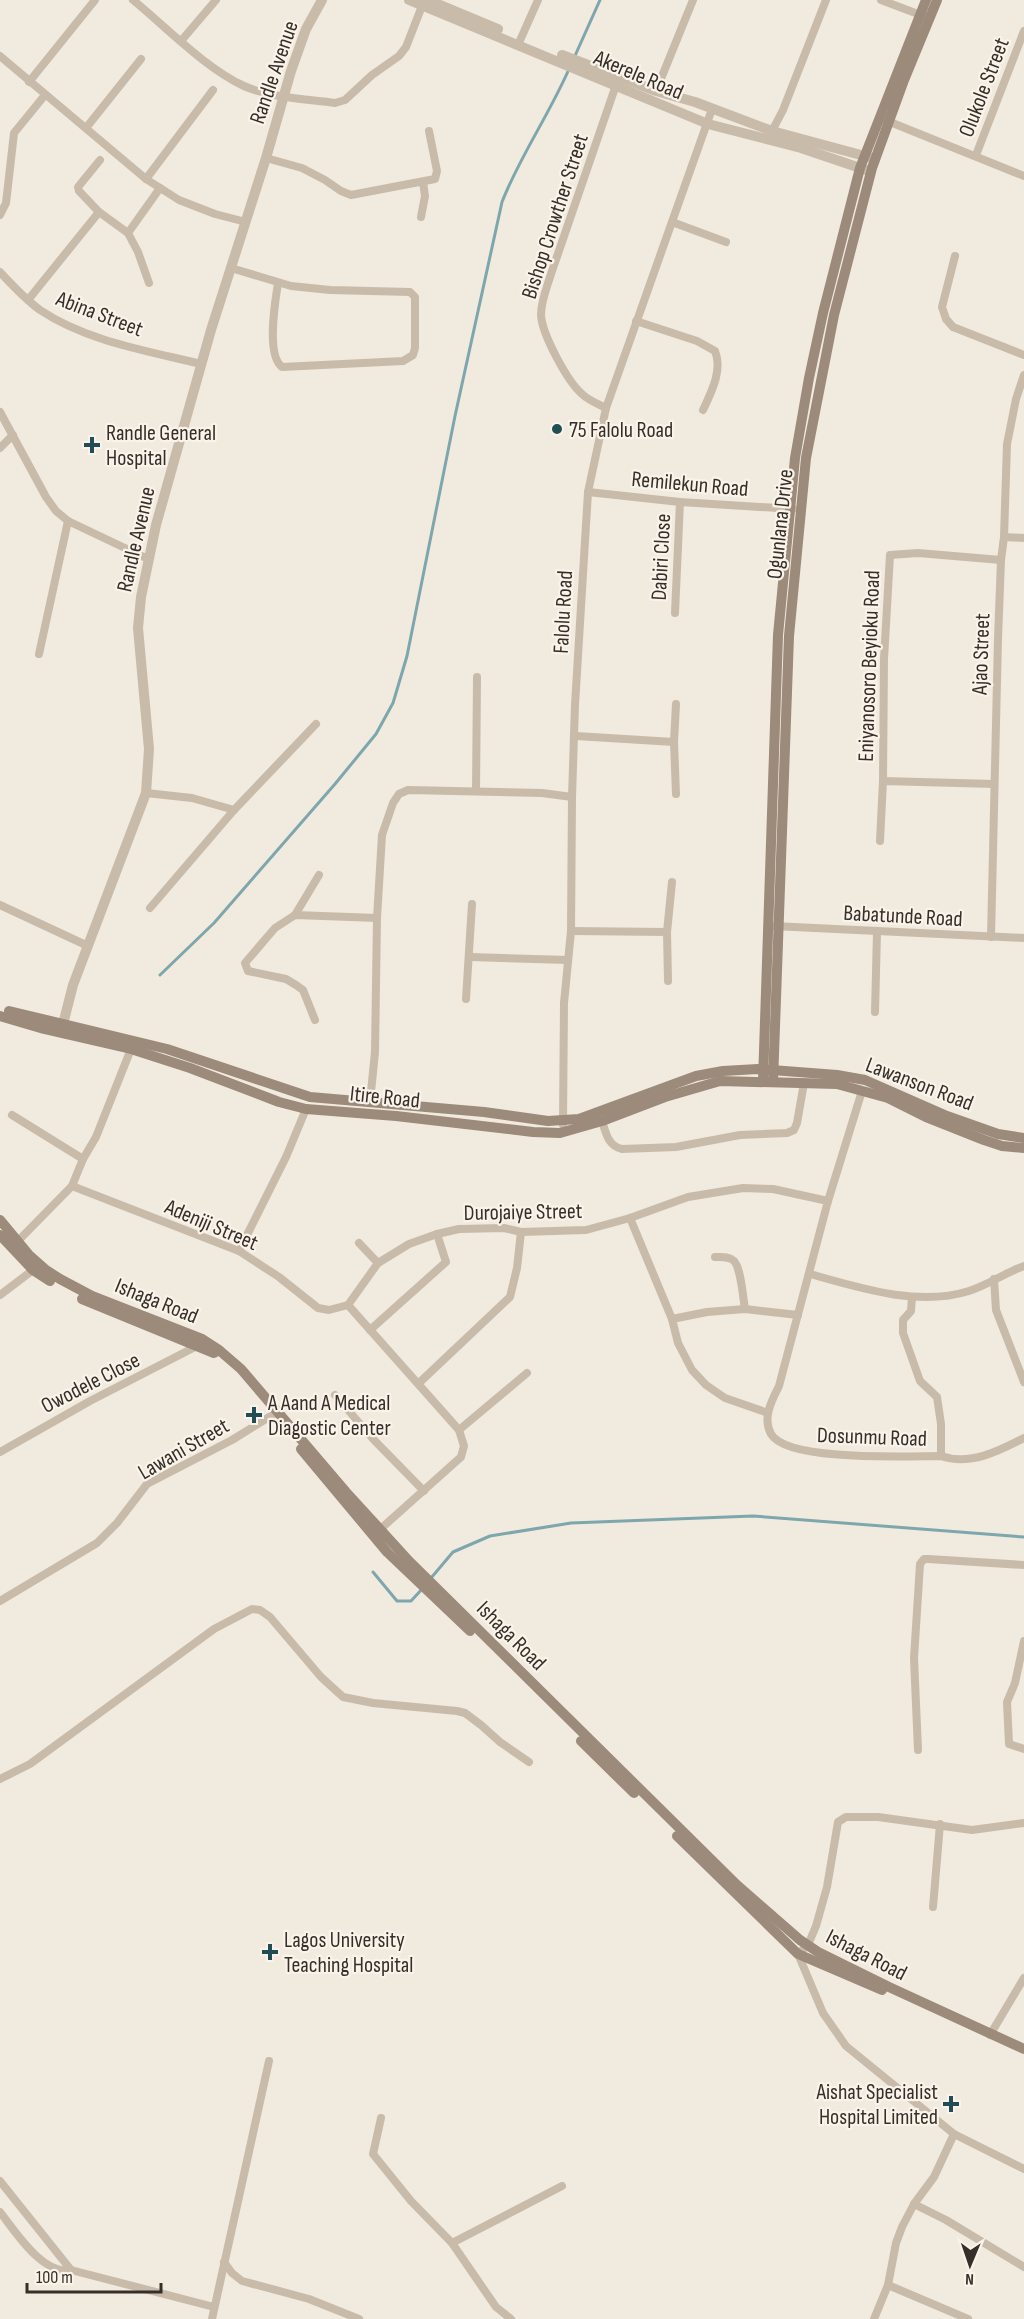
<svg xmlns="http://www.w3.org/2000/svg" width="1024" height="2319" font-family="'Sofia Sans Condensed',sans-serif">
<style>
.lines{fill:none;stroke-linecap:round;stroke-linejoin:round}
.stream{stroke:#7ea6ad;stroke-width:3}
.minor{stroke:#c9bbaa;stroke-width:8}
.tertiary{stroke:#c9bbaa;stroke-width:10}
.secondary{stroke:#9c8a7b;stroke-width:10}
.poi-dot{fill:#214d56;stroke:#f9f3ea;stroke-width:2}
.labels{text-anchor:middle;stroke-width:4.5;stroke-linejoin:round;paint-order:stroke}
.street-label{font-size:22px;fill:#362f29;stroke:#f9f3ea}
.poi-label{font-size:22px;fill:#362f29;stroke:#f9f3ea;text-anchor:start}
</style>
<rect width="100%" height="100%" fill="#f1eade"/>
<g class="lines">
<!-- stream -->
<g class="stream">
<polyline points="574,58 600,0"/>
<path d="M160,975L214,923L335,784L376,734L393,703L407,656L455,416L502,202C520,156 549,115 569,69"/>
<polyline points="373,1572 397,1601 411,1601 423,1588"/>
<polyline points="431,1578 453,1552 490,1536 571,1523 753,1516 1024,1537"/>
</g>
<!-- minor -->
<g class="minor">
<path d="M133,0C166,27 205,68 244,86C271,98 305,99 335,103L345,100L372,75L399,56L406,47L422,6"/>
<polyline points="881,0 926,17"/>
<polyline points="181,41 216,0"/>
<polyline points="518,45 538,0"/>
<polyline points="0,56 146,179 179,200 215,214 246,222"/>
<polyline points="29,82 95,0"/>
<polyline points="656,91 693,0"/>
<polyline points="885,120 1024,176"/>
<polyline points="86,128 141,59"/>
<polyline points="772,131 783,110 826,0"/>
<polyline points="976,155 1024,31"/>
<polyline points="266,158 302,168 325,180 341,191 351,195 435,179 437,171 429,131"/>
<polyline points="100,160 78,187 79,191 99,212 128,233"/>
<polyline points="146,179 213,90"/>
<polyline points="0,215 6,203 14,133 45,95"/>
<polyline points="421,217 425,196 423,182"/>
<polyline points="672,222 726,242"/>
<polyline points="955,256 942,307 946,319 953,327 1024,355"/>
<path d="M231,268L291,286L330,290L410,292L415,297V348L413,355L403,361L282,367C266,355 275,302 278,283"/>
<path d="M0,272C12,285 25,299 40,310C86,341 148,351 201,364"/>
<polyline points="149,283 138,252 128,233 160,188"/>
<polyline points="28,300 99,212"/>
<path d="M636,321L697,341L715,351C723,370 711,393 703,410"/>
<path d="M606,408C598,404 588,400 582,394C567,381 542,334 541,315C541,301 547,287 551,274L616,85"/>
<polyline points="0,412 46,497 56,511 68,521 148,559"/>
<polyline points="0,448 13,435"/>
<polyline points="588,492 680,502 793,509"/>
<polyline points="1004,537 1024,538"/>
<polyline points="675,613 680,502"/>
<polyline points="39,654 68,521"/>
<polyline points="676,704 674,742 676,794"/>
<polyline points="576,736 674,742"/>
<polyline points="883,781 884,659 890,555 918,553 1001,560"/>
<polyline points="476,791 477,677"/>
<polyline points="146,793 192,798 234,810"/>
<polyline points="880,841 883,781 994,784"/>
<polyline points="0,905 88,946"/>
<polyline points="150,908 234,810 316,724"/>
<polyline points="295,915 319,875"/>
<polyline points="773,926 1024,938"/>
<polyline points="571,931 667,932"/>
<polyline points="991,937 998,639 1001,560 1004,537 1007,444 1016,399 1024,375"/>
<polyline points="470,957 568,960"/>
<polyline points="668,981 667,932 672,882"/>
<polyline points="466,999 472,904"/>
<polyline points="875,1012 877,932"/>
<polyline points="315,1020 303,990 296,985 286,979 248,971 245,963 275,928 295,915 377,918"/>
<path d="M862,1091L828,1201L779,1386C772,1400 762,1418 771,1434C787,1462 909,1456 941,1456C970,1466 999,1451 1024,1438"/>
<polyline points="370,1102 375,1052 377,918 382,835 393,803 399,794 408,790 542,793 572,797"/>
<polyline points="12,1115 83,1159"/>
<path d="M602,1121C606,1133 608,1146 622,1149L676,1147L740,1135L787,1133L794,1130L797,1123L804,1083"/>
<polyline points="563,1125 564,1003 571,931 572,797 575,705 588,492 606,408 712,109"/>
<polyline points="72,1186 239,1251 279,1277 318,1308 329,1310 348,1305 459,1430 464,1446 461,1457 376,1533"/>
<polyline points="630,1218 672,1319 678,1343 692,1370 706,1385 725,1398 768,1413"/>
<polyline points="359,1243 378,1263"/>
<polyline points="15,1244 72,1186 83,1159 96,1137 131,1049"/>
<polyline points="239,1251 286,1157 306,1109"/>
<path d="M715,1257C722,1257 729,1256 734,1261C741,1268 743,1298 745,1309"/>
<path d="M810,1274C860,1288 918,1307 969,1291C988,1285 1005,1273 1024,1266"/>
<polyline points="994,1279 996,1310 1024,1382"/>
<polyline points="0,1295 33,1270"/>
<polyline points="912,1297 911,1311 903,1320 903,1333 920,1381 937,1397 941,1424 941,1456"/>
<polyline points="348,1305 378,1263 409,1244 437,1234 459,1229 504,1228 521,1232 586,1230 630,1218 688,1197 743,1188 773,1189 828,1201"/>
<polyline points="672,1319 707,1312 745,1309 798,1315"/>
<polyline points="370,1330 446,1262 437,1234"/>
<polyline points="419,1383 510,1297 517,1268 521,1232"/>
<polyline points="335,1395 374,1440 424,1491"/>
<polyline points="459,1430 527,1373"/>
<polyline points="0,1452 90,1401 197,1346"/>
<polyline points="0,1601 97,1543 117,1523 147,1484 232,1440 274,1414"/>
<polyline points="1024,1641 1015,1683 1007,1702 1009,1744 1024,1749"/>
<polyline points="918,1750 914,1658 920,1564 924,1559 928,1559 1024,1565"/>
<polyline points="0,1779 30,1764 214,1629 252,1609 260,1610 270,1617 321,1677 343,1697 373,1703 457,1711 465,1713 481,1725 500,1742 529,1762"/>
<polyline points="1024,1823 972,1830 878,1817 846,1817 838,1822 827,1887 816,1926 808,1945 798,1954 823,2013 846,2046 954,2134 1024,2169"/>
<polyline points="933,1907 940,1824"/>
<polyline points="990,2035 1024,1978"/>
<polyline points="381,2118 373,2154 411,2201 452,2243 496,2307 511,2319"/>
<polyline points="0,2181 71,2270 214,2307"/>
<polyline points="914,2204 946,2220 1024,2267"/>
<path d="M0,2212C15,2231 43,2276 71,2270"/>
<polyline points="452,2243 562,2186"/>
<polyline points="224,2262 232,2273 242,2281 309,2299 359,2319"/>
<polyline points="888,2285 968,2319"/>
<polyline points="212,2319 269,2061"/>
<polyline points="874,2319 888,2285 896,2243 902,2227 914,2204 934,2177 954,2134"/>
</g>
<!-- tertiary -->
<g class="tertiary">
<polyline points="409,0 708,124 801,148 869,171"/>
<polyline points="428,0 498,29"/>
<polyline points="562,55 656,91 695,102 772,131 872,158"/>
<polyline points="61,1032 73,985 146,793 149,749 138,628 141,597 156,525 211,330 266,158 291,71 306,29 322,0"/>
</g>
<!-- secondary -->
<g class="secondary">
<polyline points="9,1011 167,1049 310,1097 484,1112 548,1121 579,1119 696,1076 723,1071 758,1069 837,1075 865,1080 947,1116 998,1134 1024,1138"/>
<polyline points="0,1016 44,1029 131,1049 190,1068 279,1102 306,1109 396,1116 533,1132 560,1133 602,1121 665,1097 720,1081 837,1084 888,1098 926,1117 984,1140 1002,1146 1024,1148"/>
<polyline points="763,1081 778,635 795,458 809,378 823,313 860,168 926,0"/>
<polyline points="773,1082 789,636 806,458 834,315 872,168 904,80 937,0"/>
<polyline points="0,1220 29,1255 46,1270 60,1279 92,1296 202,1339 219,1350 241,1369 346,1492 409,1561 737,1885 800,1940 818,1952 889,1987 1024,2049"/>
<polyline points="0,1235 33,1270 50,1281"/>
<polyline points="82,1299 214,1353"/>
<polyline points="301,1449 387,1552 470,1631"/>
<polyline points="581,1741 634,1793"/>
<polyline points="677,1836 798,1954 882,1990"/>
</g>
</g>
<!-- markers -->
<g class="poi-dot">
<circle cx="557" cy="429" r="6"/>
<path d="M89 436h6v6h6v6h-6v6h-6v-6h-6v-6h6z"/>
<path d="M251 1406h6v6h6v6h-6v6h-6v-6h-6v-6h6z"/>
<path d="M267 1943h6v6h6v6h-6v6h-6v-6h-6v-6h6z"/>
<path d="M948 2095h6v6h6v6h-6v6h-6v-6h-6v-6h6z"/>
</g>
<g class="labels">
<!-- street labels -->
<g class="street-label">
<text transform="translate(273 72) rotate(-71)" y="8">Randle Avenue</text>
<text transform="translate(639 74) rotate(23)" y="8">Akerele Road</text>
<text transform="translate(983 87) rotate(-69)" y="8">Olukole Street</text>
<text transform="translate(554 216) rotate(-72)" y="8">Bishop Crowther Street</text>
<text transform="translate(100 313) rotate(21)" y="8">Abina Street</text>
<text transform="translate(690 483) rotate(5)" y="8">Remilekun Road</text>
<text transform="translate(779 524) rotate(-84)" y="8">Ogunlana Drive</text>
<text transform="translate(135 539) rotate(-77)" y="8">Randle Avenue</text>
<text transform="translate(660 557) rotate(-87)" y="8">Dabiri Close</text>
<text transform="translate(562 612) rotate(-87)" y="8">Falolu Road</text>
<text transform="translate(980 654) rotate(-88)" y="8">Ajao Street</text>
<text transform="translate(868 666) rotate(-88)" y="8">Eniyanosoro Beyioku Road</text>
<text transform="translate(903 915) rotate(3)" y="8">Babatunde Road</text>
<text transform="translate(920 1083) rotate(21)" y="8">Lawanson Road</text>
<text transform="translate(385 1096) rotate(6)" y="8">Itire Road</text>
<text transform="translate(523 1211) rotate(-1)" y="8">Durojaiye Street</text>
<text transform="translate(212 1224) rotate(23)" y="8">Adeniji Street</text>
<text transform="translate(157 1300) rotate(22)" y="8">Ishaga Road</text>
<text transform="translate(90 1382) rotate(-27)" y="8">Owodele Close</text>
<text transform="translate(872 1436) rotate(2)" y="8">Dosunmu Road</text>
<text transform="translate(183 1448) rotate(-30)" y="8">Lawani Street</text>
<text transform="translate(512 1635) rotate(45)" y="8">Ishaga Road</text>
<text transform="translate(867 1954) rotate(27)" y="8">Ishaga Road</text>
</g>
<!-- poi labels -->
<g class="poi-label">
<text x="569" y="437">75 Falolu Road</text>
<text x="106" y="440">Randle General<tspan x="106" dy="25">Hospital</tspan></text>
<text x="268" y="1410">A Aand A Medical<tspan x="268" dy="25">Diagostic Center</tspan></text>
<text x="284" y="1947">Lagos University<tspan x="284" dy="25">Teaching Hospital</tspan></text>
<text x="938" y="2099" text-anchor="end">Aishat Specialist<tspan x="938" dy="25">Hospital Limited</tspan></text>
</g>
</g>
<!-- north arrow -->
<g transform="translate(970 2265) rotate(182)" stroke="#f9f3ea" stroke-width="4.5" paint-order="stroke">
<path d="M0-4.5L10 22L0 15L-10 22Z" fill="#362f29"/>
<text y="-9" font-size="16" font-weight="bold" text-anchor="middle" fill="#362f29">N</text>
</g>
<!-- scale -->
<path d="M27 2283v9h134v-9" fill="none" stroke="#362f29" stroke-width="3"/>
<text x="36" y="2283" font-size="18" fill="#362f29" stroke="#f9f3ea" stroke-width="4.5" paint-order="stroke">100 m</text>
</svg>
